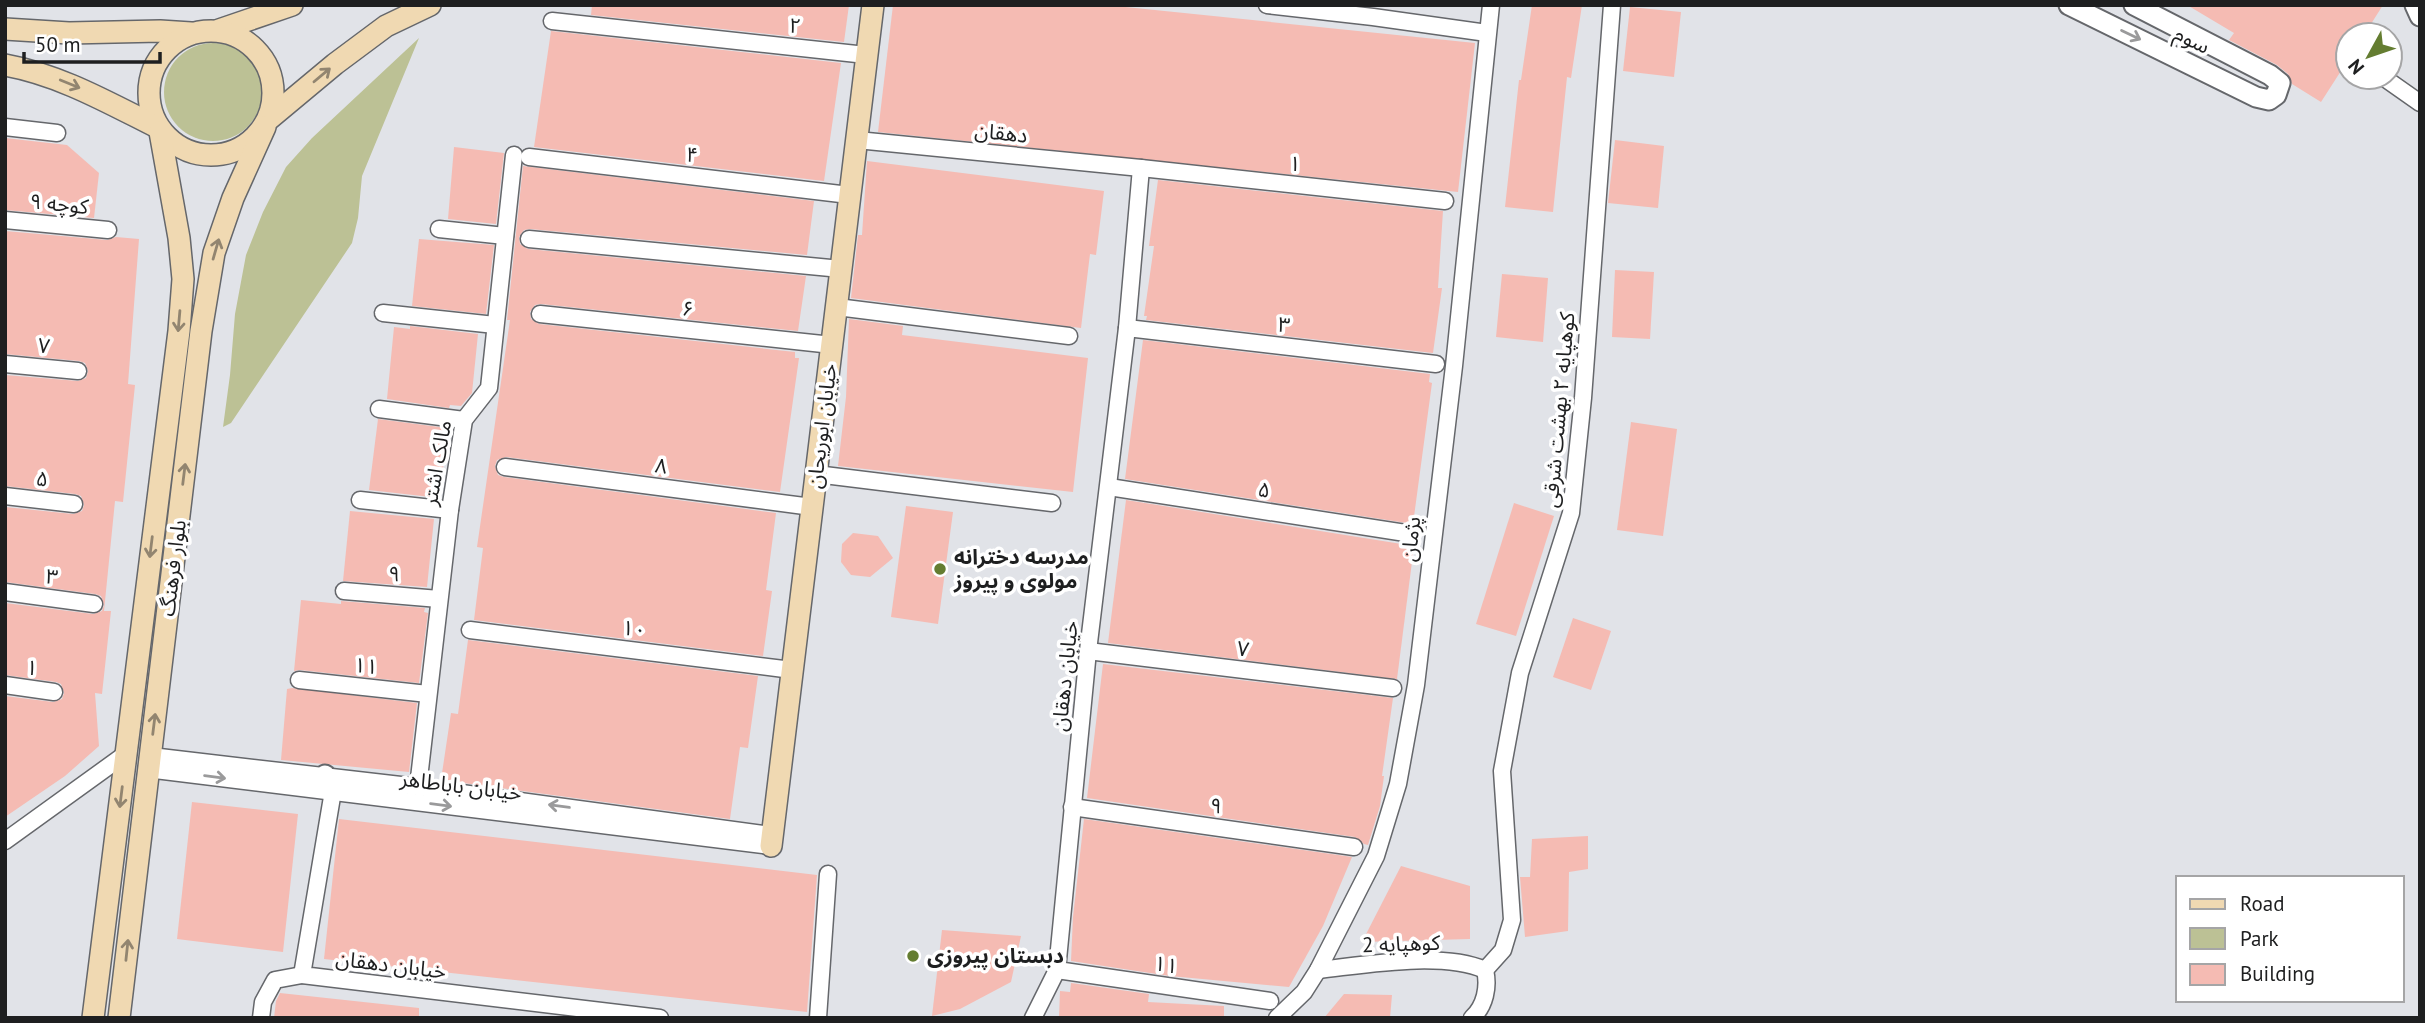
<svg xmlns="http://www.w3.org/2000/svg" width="2425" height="1023" font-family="'PT Sans','Noto Sans Arabic',sans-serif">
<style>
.green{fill:#bcc195}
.building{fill:#f5bbb3}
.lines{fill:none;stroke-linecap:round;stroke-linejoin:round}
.minor-casing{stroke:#65676b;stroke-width:19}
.tertiary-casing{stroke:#65676b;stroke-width:23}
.secondary-casing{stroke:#65676b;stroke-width:24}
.minor{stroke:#fff;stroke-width:16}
.tertiary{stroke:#fff;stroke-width:19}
.secondary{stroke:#f0d9b2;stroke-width:21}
.oneway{stroke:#9a9a9b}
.oneway2{stroke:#928570}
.poi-dot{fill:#647d31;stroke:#fff;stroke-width:2.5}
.labels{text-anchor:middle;stroke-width:7;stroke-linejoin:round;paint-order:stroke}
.street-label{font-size:21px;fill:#1e1f20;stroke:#fff}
.poi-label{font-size:21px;font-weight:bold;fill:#1e1f20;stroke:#fff;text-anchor:start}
</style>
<rect width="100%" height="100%" fill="#e1e3e8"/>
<!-- green -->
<g class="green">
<polygon points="419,38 362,176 358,218 352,243 231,423 223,427 230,375 235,314 246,255 263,212 286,167 312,138"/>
<circle cx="213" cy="92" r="49"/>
</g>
<!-- building -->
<g class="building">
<polygon points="592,5 849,5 844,42 591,15"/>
<polygon points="893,5 1106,5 1475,43 1458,192 878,132"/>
<polygon points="1532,5 1582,5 1571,78 1567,77 1553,212 1505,207 1519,80 1521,80"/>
<polygon points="2187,5 2383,5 2364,35 2348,35 2348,60 2321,102 2292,84 2288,74 2277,65 2229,40 2234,33"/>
<polygon points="1630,7 1681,12 1674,77 1623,71"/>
<polygon points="551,31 841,63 824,181 534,147"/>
<polygon points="5,138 67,145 99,173 94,218 5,210"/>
<polygon points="1615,140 1664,146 1658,208 1608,203"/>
<polygon points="454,147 504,153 496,224 448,219"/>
<polygon points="867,161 1104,191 1096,255 1090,254 1081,328 851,298 858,235 862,235"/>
<polygon points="523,166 814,201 807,255 530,229 524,230 519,237 520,244 528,249 806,276 798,331 541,304 535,305 530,312 531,319 539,324 795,352 795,358 799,358 780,492 506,457 497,460 495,466 498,475 504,477 776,513 766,590 772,591 763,656 474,620 483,548 477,547 510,320 507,320"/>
<polygon points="1158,180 1443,211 1438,288 1442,288 1433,353 1146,320 1147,316 1144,316 1154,246 1149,246"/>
<polygon points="5,231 107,240 116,237 139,239 128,384 135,385 123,502 115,501 104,611 111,611 102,694 95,693 99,746 65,776 5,817 5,696 53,702 62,699 64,693 61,684 56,682 5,675 5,603 93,614 102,611 104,605 101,596 95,594 5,582 5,507 73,514 82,511 84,505 81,496 75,494 5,486 5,375 78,381 86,378 88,371 85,363 79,361 5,354"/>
<polygon points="419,239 494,245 486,314 412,306"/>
<polygon points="1615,270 1654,272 1650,339 1612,337"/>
<polygon points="1502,274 1548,278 1543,342 1496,337"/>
<polygon points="849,319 903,326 902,335 1088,358 1073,492 838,466 846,397"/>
<polygon points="410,326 478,334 472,393 461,406 450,405 449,408 387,399 394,327 410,329"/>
<polygon points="1143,340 1430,374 1429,382 1432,383 1413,524 1125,479"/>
<polygon points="378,419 447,428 440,498 369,490"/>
<polygon points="1631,422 1677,429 1663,536 1617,530"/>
<polygon points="1126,500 1414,546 1397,679 1108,643"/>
<polygon points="1514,503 1554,516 1516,636 1476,624"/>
<polygon points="906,506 953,512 938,624 891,617"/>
<polygon points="350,511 434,519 427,587 343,581"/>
<polygon points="853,533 878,536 893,558 870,577 851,575 841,562 842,544"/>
<polygon points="301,600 341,604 341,601 425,608 424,612 428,613 419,683 300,670 294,671"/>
<polygon points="1573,618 1611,631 1591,690 1553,677"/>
<polygon points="468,640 758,676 748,748 740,747 730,819 441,780 451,713 458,714"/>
<polygon points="1103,664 1393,698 1382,776 1384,776 1380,806 1368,845 1364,844 1355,837 1087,798"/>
<polygon points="292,688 417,703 409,772 281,760 287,689"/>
<polygon points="192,802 298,814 283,952 177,939"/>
<polygon points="339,819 817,875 807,1012 324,959"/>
<polygon points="1084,819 1352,857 1323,926 1289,987 1170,976 1071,961 1073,917"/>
<polygon points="1588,836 1588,869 1569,872 1568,931 1525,937 1520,877 1530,877 1532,839"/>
<polygon points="1401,866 1470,886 1470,939 1362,942"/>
<polygon points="942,930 1021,936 1011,982 960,1009 932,1016"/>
<polygon points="1071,983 1149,994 1148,1002 1224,1006 1224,1018 1059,1018 1060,991 1070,992"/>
<polygon points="280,993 419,1008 419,1018 274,1018 276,1001"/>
<polygon points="1344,994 1392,995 1390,1018 1324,1018"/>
</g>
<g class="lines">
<!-- minor casing -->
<g class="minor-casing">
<g id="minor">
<polyline points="1267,5 1373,17 1487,33"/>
<polyline points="552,21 866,55"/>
<polyline points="2383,77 2420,103"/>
<polyline points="5,127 57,133"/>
<polyline points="857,140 1141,168 1445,201"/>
<polyline points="529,157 849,195"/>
<polyline points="5,220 108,230"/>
<polyline points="439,229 505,236"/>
<polyline points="529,239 841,269"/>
<polyline points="837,307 1069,336"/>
<polyline points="383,313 495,325"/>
<polyline points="540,314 832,345"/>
<polyline points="1127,328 1436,364"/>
<polyline points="5,364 78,371"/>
<polyline points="379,409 464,420"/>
<polyline points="505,467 812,507"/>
<polyline points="816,474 1052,503"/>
<polyline points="1109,487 1412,534"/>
<polyline points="5,496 74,504"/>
<polyline points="360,500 450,510"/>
<polyline points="344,591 439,599"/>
<polyline points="5,592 94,604"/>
<polyline points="470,630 792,670"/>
<polyline points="1088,651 1393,688"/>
<polyline points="299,680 428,694"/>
<polyline points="5,685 54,692"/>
<polyline points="151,756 418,787 763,834"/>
<polyline points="147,769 771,846"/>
<polyline points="418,787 450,510 464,420 489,388 514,155"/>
<polyline points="333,791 302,975 660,1018"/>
<polyline points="1072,807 1354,847"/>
<polyline points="5,841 127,753"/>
<polyline points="1057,970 1270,1001"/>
<path d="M1318,970C1365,965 1441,951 1485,970"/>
<polyline points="1485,970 1503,950 1512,920 1502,771 1520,673 1571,513 1583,398 1612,5"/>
<polyline points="261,1018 263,1002 275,980 302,975"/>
<polyline points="818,1018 828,874"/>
<polyline points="1033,1018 1057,970 1088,651 1127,328 1141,168"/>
<polyline points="1277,1018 1304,992 1318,970 1376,856 1398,784 1416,685 1454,366 1491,5"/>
<path d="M1472,1018C1485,1006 1489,987 1485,970"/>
</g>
</g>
<!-- tertiary casing -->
<g class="tertiary-casing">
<g id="tertiary">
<polyline points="2069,5 2256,97 2269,100 2276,95 2280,83 2270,75 2134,5"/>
<polyline points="2415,5 2420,16"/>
<polyline points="325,775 333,791"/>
</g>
</g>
<!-- secondary casing -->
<g class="secondary-casing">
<g id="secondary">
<polyline points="5,29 69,33 160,31 191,33"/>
<polyline points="219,30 292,5"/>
<circle cx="211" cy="93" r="62"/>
<path d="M5,65C60,75 107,102 157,127"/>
<polyline points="269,119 335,64 386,26 430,5"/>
<polyline points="771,846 873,5"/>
<polyline points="93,1018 179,331 183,279 179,238 160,132"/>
<polyline points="119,1018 201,331 214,253 233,198 265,127"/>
</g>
</g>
<!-- minor -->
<use href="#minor" class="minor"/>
<!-- tertiary -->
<use href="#tertiary" class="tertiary"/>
<!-- secondary -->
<use href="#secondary" class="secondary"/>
</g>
<!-- one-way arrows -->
<defs><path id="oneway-shaft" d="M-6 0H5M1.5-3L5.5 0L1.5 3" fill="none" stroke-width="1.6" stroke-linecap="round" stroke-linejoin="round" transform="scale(1.75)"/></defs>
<g class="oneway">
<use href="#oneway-shaft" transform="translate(2131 35) rotate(26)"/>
<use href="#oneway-shaft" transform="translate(215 777) rotate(7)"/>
<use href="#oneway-shaft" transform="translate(441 805) rotate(7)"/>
<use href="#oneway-shaft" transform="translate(559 806) rotate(-172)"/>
</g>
<g class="oneway2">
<use href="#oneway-shaft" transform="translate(322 75) rotate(-40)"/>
<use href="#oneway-shaft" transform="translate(70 84) rotate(22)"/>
<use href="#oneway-shaft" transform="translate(216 249) rotate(-74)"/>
<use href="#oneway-shaft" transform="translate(179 321) rotate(95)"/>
<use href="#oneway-shaft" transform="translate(184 474) rotate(-83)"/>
<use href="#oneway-shaft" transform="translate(151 547) rotate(97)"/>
<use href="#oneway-shaft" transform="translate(154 724) rotate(-83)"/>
<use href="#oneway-shaft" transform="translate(121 797) rotate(97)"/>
<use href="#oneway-shaft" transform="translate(127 950) rotate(-84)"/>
</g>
<!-- markers -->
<g class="poi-dot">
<circle cx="940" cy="569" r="7"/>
<circle cx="913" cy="956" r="7"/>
</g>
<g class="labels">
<!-- street labels -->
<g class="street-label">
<text transform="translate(795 26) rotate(6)" y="7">۲</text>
<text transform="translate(2192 40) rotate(26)" y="7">سوم</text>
<text transform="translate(1001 133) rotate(6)" y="7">دهقان</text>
<text transform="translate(692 155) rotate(7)" y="7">۴</text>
<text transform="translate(1295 164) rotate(6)" y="7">۱</text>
<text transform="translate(59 204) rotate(6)" y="7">کوچه ۹</text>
<text transform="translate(688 309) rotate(6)" y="7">۶</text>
<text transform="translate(1284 325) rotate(7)" y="7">۳</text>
<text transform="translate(44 346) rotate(6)" y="7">۷</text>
<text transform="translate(1559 410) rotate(-85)" y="7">کوهپایه ۲ بهشت شرقی</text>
<text transform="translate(822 426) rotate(-83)" y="7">خیابان ابوریحان</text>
<text transform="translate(437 463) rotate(-80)" y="7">مالک اشتر</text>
<text transform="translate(661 466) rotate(7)" y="7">۸</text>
<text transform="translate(42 479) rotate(7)" y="7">۵</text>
<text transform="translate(1264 490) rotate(9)" y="7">۵</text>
<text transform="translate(1411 539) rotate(-84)" y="7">پژمان</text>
<text transform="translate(173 568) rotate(-83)" y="7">بلوار فرهنگ</text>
<text transform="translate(394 574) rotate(5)" y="7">۹</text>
<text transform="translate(52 577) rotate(8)" y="7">۳</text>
<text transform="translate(634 629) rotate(7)" y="7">۱۰</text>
<text transform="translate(1243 649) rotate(7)" y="7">۷</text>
<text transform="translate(366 666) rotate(6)" y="7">۱۱</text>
<text transform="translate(32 668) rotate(8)" y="7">۱</text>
<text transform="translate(1065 676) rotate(-84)" y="7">خیابان دهقان</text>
<text transform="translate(461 786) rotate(7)" y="7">خیابان باباطاهر</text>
<text transform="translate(1216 806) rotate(8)" y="7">۹</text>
<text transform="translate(1401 944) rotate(-2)" y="7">کوهپایه 2</text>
<text transform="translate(391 965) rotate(7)" y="7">خیابان دهقان</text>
<text transform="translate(1166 965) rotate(9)" y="7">۱۱</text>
</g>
<!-- poi labels -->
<g class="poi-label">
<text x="954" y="564">مدرسه دخترانه<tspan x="954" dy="24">مولوی و پیروز</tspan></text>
<text x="927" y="963">دبستان پیروزی</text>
</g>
</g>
<!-- border -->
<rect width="2425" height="1023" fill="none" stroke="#1e1f20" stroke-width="14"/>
<!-- legend -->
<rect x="2176" y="876" width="228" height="126" fill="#ffffff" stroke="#a5a5a6" stroke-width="2"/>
<rect x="2190" y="899" width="35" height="10" fill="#f0d9b2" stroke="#a5a5a6" stroke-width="2"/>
<text x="2240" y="911" font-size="21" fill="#1e1f20">Road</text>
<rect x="2190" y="928" width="35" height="21" fill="#bcc195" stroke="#a5a5a6" stroke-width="2"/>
<text x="2240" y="946" font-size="21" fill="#1e1f20">Park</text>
<rect x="2190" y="964" width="35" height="21" fill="#f5bbb3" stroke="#a5a5a6" stroke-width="2"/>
<text x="2240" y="981" font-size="21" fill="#1e1f20">Building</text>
<!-- north arrow -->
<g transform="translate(2369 56) rotate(230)"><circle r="33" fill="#ffffff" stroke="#a5a5a6" stroke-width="2"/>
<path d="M0-5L12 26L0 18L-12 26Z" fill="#647d31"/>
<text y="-10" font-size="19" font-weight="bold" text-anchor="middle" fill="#1e1f20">N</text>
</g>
<!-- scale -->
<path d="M24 52v10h136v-10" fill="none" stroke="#1e1f20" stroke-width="3.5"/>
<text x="35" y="52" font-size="21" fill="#1e1f20" stroke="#ffffff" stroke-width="5" paint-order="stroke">50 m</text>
</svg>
